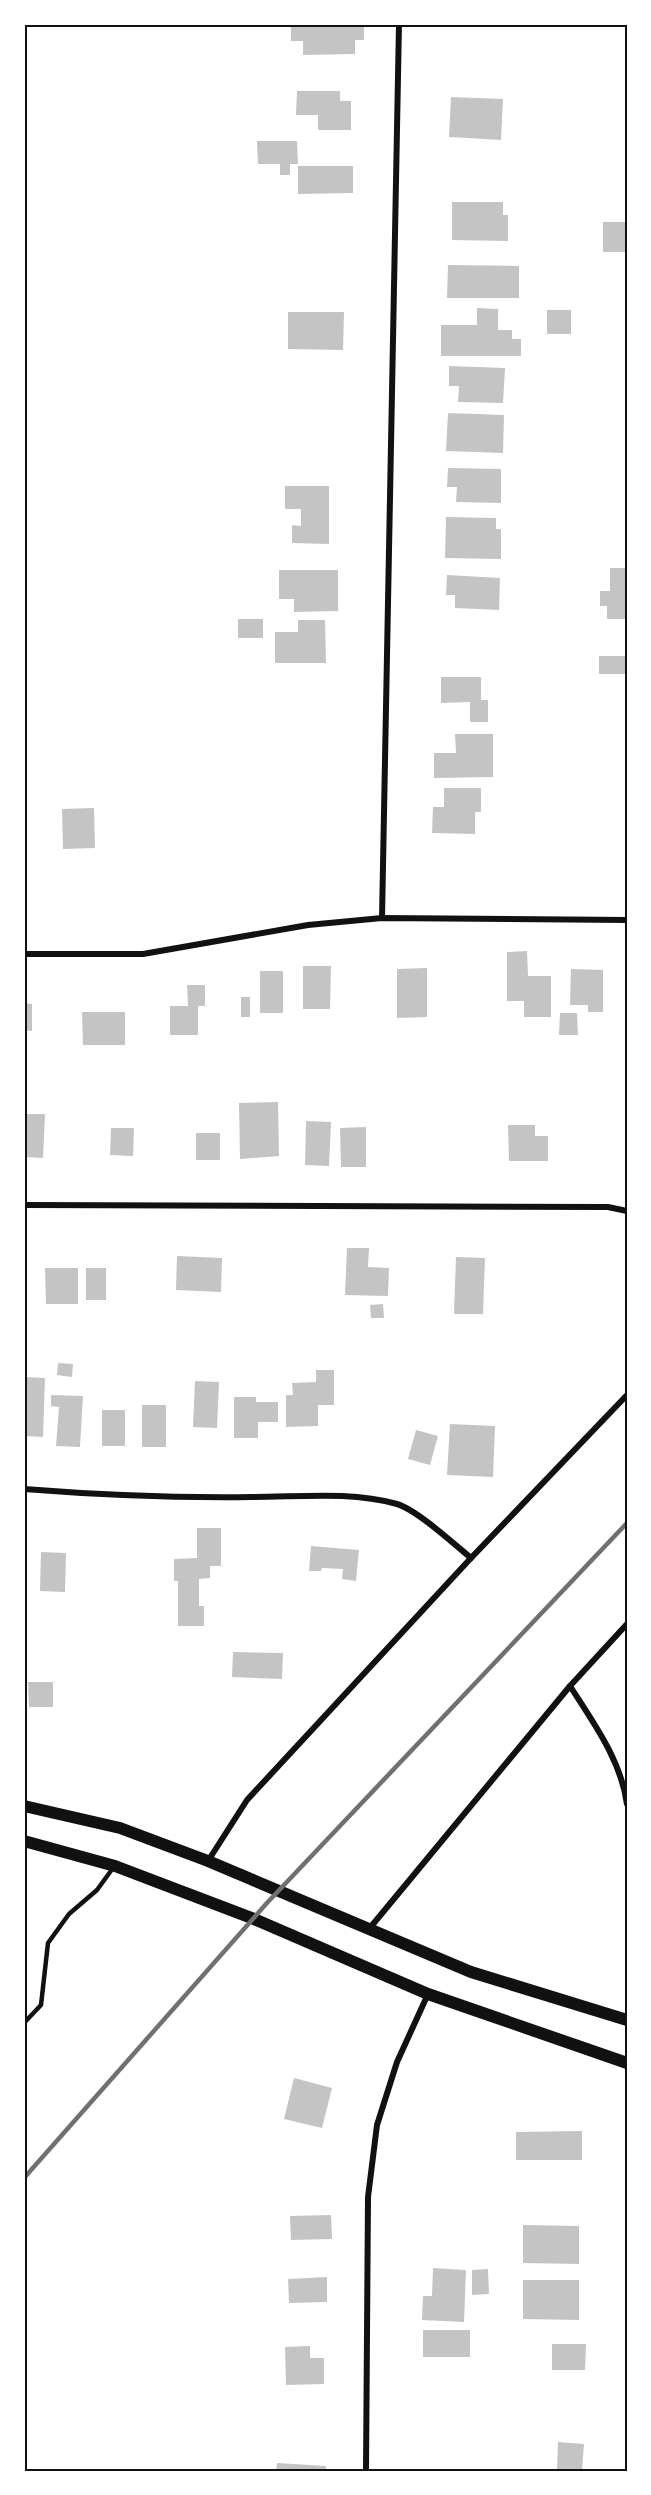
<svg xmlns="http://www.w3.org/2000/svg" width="651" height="2495" font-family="Overpass,sans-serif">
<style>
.building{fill:#c4c4c4}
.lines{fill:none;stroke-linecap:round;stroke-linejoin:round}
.service{stroke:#111;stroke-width:4.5}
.minor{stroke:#111;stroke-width:6}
.secondary{stroke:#111;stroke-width:12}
.rail{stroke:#707070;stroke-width:4.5}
.neatline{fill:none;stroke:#111;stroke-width:2}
</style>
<rect width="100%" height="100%" fill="#fff"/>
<!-- building -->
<g class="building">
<polygon points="291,26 364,26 364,40 355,40 355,54 303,55 303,41 291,41"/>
<polygon points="297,91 340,91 340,101 351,101 351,130 318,130 318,115 296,115"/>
<polygon points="451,97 503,99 501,140 449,137"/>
<polygon points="257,141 297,141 298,164 290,164 290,175 280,175 280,164 258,164"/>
<polygon points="298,166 353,166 353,193 298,194"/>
<polygon points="452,202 503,202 503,215 508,215 508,241 452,240"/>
<rect x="603" y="222" width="24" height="30"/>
<polygon points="448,265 519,266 519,298 447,298"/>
<polygon points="477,308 498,309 498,330 512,330 512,339 521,339 521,356 441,356 441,325 477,325"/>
<rect x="547" y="310" width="24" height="24"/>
<polygon points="288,312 344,312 343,350 288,349"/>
<polygon points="449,366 505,368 503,403 458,402 459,386 449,386"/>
<polygon points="448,413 504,415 503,453 446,451"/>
<polygon points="448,468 501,469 501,503 456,502 457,487 447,487"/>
<polygon points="285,486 329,486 329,544 292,543 292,525 301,526 301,509 285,509"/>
<polygon points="446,517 496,518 496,529 501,529 501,559 445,558"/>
<polygon points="610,568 627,568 627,619 607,619 607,606 600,606 600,591 610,591"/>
<polygon points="279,570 338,570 338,611 294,612 294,599 279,599"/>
<polygon points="447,575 500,578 499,610 455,608 455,595 446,595"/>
<rect x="238" y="619" width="25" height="19"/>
<polygon points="298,620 325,620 326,663 275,663 275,632 298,632"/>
<rect x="599" y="656" width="28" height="18"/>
<polygon points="441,677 481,677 481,700 488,700 488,722 470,722 470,702 441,703"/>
<polygon points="455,734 493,734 493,777 434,778 434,753 456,753"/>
<polygon points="444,788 481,788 481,812 475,812 475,834 432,833 433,807 444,807"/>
<polygon points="94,808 95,848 63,849 62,809"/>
<polygon points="527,951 528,976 551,976 551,1017 524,1017 524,1001 507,1001 507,952"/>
<polygon points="303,966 331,966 330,1009 303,1009"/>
<polygon points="427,968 427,1017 397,1018 397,969"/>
<polygon points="571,969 603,970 603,1012 588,1012 588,1005 570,1005"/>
<rect x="260" y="971" width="23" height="42"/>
<polygon points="187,985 205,985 205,1006 198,1006 198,1035 170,1035 170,1006 188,1006"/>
<rect x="241" y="997" width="9" height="20"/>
<polygon points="24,1003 32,1004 32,1031 24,1030"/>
<polygon points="82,1012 125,1012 125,1045 83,1045"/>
<polygon points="560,1013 577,1013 578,1035 559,1035"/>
<polygon points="278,1102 279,1156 240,1159 239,1103"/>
<polygon points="24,1114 45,1114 43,1158 24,1157"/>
<polygon points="306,1121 331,1122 329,1166 305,1165"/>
<polygon points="508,1125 535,1125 535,1136 548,1136 548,1161 509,1161"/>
<polygon points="366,1127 366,1167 341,1167 340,1128"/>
<polygon points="111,1128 134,1128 133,1156 110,1155"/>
<rect x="196" y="1133" width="24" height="27"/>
<polygon points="347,1248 369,1248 368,1267 389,1268 388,1296 345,1295"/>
<polygon points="177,1256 222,1258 221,1292 176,1290"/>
<polygon points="456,1257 485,1258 483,1314 454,1314"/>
<polygon points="45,1268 78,1268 78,1304 46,1304"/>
<rect x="86" y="1268" width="20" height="32"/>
<polygon points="383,1304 384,1318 371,1318 370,1305"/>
<polygon points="58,1363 73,1364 72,1377 57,1375"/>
<polygon points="316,1370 334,1370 334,1405 318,1405 318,1426 286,1427 286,1395 293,1395 292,1383 316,1382"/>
<polygon points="24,1377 45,1378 43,1437 24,1436"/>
<polygon points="195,1381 219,1382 217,1428 193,1427"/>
<polygon points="51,1395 83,1396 80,1447 56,1446 59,1407 51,1406"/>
<polygon points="234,1397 256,1397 256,1402 278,1402 278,1422 258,1422 258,1438 234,1438"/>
<rect x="142" y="1405" width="24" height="42"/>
<rect x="102" y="1410" width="23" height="36"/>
<polygon points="450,1424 495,1426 493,1477 447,1475"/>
<polygon points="416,1430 438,1436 430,1465 408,1459"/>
<polygon points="197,1528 221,1528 221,1566 210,1566 210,1578 199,1579 199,1606 204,1606 204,1626 178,1626 178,1581 174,1581 174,1559 197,1558"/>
<polygon points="311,1546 359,1550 356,1581 342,1579 343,1569 322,1568 321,1571 309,1571"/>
<polygon points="41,1552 66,1553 65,1592 40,1591"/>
<polygon points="233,1652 283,1653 282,1679 232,1677"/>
<polygon points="28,1682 53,1682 53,1707 29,1707"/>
<polygon points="294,2078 332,2088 322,2128 284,2119"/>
<polygon points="582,2131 582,2160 516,2160 516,2132"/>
<polygon points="331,2215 332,2239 291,2240 290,2216"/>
<polygon points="523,2225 579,2226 579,2264 523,2263"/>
<polygon points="433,2268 466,2270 464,2322 422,2320 423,2296 432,2296"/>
<polygon points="488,2269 489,2294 472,2295 472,2270"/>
<polygon points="327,2277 327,2302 289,2303 288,2279"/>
<polygon points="523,2280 579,2280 579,2320 523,2319"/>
<rect x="423" y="2330" width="47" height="27"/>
<polygon points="552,2344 586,2344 585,2370 552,2370"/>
<polygon points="310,2346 310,2358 324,2358 324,2384 286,2385 285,2347"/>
<polygon points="558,2442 584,2444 582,2470 557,2469"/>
<polygon points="277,2463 326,2466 326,2471 276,2471"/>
</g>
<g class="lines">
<!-- service -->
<polyline class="service" points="24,2023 41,2005 48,1943 69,1914 97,1890 113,1868"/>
<!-- minor -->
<g class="minor">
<polyline points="382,918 399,24"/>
<polyline points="24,954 143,954 308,925 382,918 627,920"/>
<polyline points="24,1205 608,1207 627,1211"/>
<path d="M24,1489C100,1495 176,1498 252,1497C300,1497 350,1491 397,1504C417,1510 454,1544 471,1558"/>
<path d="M570,1686C593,1722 621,1760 627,1804"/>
<polyline points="208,1861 247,1800 471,1558 627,1395"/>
<polyline points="369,1929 570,1686 627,1624"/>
<polyline points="366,2471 368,2197 377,2125 397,2062 428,1994"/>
</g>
<!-- secondary -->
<g class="secondary">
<polyline points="24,1806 120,1828 208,1861 471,1972 627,2020"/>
<polyline points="24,1841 115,1866 254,1919 428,1994 627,2063"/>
</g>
<!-- rail -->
<polyline class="rail" points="24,2178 266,1904 627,1523"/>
</g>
<!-- border -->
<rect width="651" height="2495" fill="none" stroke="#ffffff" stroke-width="51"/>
<rect x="26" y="26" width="600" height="2444" class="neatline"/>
</svg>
